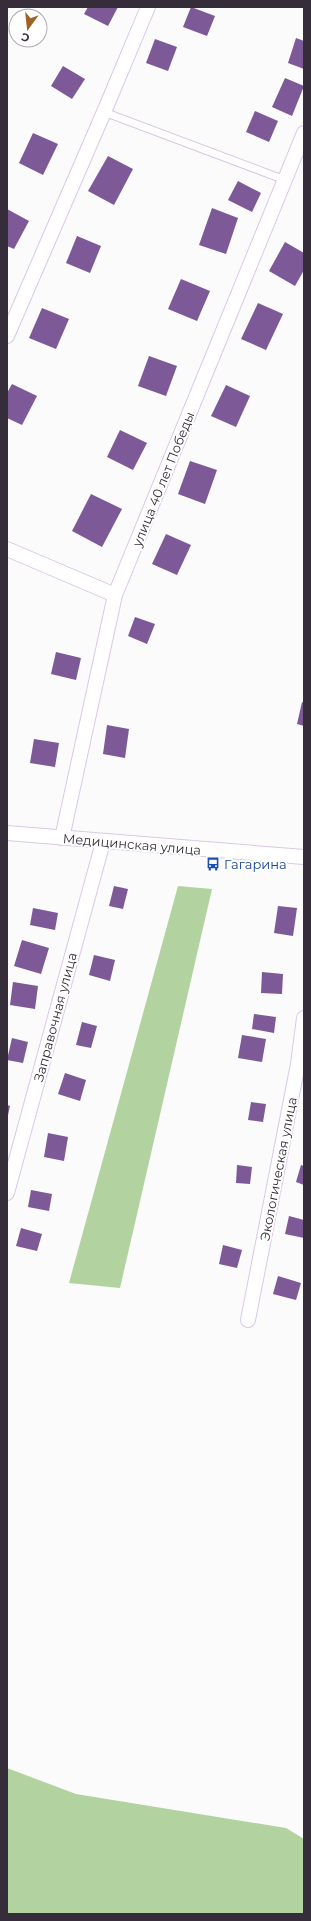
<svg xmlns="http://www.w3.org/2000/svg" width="311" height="1921" font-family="Montserrat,sans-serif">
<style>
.green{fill:#b2d3a0}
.building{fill:#7d5997}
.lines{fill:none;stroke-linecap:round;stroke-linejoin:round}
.lane-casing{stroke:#dac8e7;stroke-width:9}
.street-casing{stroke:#dac8e7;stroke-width:16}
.lane{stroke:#fff;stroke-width:7}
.street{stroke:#fff;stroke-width:14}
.labels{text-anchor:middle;stroke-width:4;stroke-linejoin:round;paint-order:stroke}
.street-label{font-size:13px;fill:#352e3a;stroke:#fff}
.transit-label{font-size:13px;fill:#164399;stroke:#fff;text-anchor:start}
</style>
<rect width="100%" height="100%" fill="#fbfbfb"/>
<!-- green -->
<g class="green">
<polygon points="178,886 212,889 120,1288 69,1283"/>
<polygon points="7,1768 76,1794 286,1828 304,1839 304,1914 7,1914"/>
</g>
<!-- building -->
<g class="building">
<polygon points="88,7 118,7 108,26 84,14"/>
<polygon points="191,7 215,16 207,36 183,27"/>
<polygon points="296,38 304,41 304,69 288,63"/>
<polygon points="155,39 177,47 168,71 146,63"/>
<polygon points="63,66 85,79 72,99 51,86"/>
<polygon points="285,78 304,86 292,116 272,107"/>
<polygon points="255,111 278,121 269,142 246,132"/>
<polygon points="33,133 58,144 43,175 19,163"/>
<polygon points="108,156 133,169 114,205 88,191"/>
<polygon points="238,181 261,193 252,212 228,200"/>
<polygon points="212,208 238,218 226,254 199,245"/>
<polygon points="7,209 29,221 14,249 7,246"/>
<polygon points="77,236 101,246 90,273 66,263"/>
<polygon points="285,242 304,253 304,270 295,286 269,271"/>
<polygon points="181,279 210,291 197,321 168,309"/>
<polygon points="258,303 283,314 266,350 241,339"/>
<polygon points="42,308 69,319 56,349 29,338"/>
<polygon points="149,356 177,366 166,396 138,386"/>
<polygon points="12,384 37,396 22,425 7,418 7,393"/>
<polygon points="226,385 250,396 236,427 211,416"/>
<polygon points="120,430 147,443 133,470 107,457"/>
<polygon points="190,461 217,470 205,504 178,494"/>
<polygon points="91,494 122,509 102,547 72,531"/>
<polygon points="166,534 191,545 177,575 152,564"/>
<polygon points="135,617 155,624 147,644 128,636"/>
<polygon points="56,652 81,658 76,680 51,674"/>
<polygon points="302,702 304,703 304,726 297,724"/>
<polygon points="107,725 129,729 125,758 103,754"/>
<polygon points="34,739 59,743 55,767 30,763"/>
<polygon points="114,886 128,889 123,909 109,906"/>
<polygon points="278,906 297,908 293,936 274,933"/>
<polygon points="33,908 58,913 55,930 30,925"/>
<polygon points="22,940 49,948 41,974 14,966"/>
<polygon points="94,955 115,960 110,981 89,975"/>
<polygon points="262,972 283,974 282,994 261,993"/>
<polygon points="13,982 38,986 35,1009 10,1005"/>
<polygon points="254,1014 276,1017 274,1033 252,1029"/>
<polygon points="82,1022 97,1026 91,1048 76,1045"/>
<polygon points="242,1035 266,1039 262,1062 238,1058"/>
<polygon points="12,1038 28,1042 23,1063 7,1060"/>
<polygon points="65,1073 86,1080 80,1101 58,1094"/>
<polygon points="251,1102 266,1104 263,1122 248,1120"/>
<polygon points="7,1105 10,1106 8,1115 7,1115"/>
<polygon points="48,1133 68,1137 64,1161 44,1157"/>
<polygon points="237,1165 252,1167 250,1184 236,1183"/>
<polygon points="301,1165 304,1166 304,1185 296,1182"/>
<polygon points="31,1190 52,1194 49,1211 28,1207"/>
<polygon points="289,1216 304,1220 304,1238 285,1234"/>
<polygon points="21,1228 42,1234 37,1251 16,1246"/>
<polygon points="223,1245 242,1250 237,1268 219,1264"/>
<polygon points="278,1276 301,1283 296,1300 273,1294"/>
</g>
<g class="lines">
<!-- lane casing -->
<g class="lane-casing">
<polyline id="lane" points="104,112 285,180"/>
</g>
<!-- street casing -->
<g class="street-casing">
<g id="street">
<polyline points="7,336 104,112 148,7"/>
<polyline points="7,549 115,595"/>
<polyline points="7,833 304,857"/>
<polyline points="62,838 115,595 304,133"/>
<polyline points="7,1193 103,842"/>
<polyline points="248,1320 298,1064 304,1018"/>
</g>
</g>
<!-- lane -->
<use href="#lane" class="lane"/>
<!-- street -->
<use href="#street" class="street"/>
</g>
<!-- icons -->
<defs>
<g id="bus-bare" transform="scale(1.08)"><path d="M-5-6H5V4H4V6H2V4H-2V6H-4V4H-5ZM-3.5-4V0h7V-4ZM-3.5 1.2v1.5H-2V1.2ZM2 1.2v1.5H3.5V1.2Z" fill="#1a4fb4" stroke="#fff" stroke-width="2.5" paint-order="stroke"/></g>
</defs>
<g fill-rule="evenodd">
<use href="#bus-bare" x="213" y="864"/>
</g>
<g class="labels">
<!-- street labels -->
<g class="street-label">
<text transform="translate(163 479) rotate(-68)" y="5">улица 40 лет Победы</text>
<text transform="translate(132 844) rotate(5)" y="5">Медицинская улица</text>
<text transform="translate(55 1017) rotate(-75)" y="5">Заправочная улица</text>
<text transform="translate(278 1169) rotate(-79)" y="5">Экологическая улица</text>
</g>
<!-- transit labels -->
<g class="transit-label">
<text x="224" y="869">Гагарина</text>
</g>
</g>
<!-- border -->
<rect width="311" height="1921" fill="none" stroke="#352e3a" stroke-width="16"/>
<!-- north arrow -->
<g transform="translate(28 28) rotate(195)"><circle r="19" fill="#ffffff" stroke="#aeabb0"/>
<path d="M0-3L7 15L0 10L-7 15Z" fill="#9e6224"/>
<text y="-6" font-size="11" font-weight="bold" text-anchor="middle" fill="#352e3a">С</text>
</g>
</svg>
